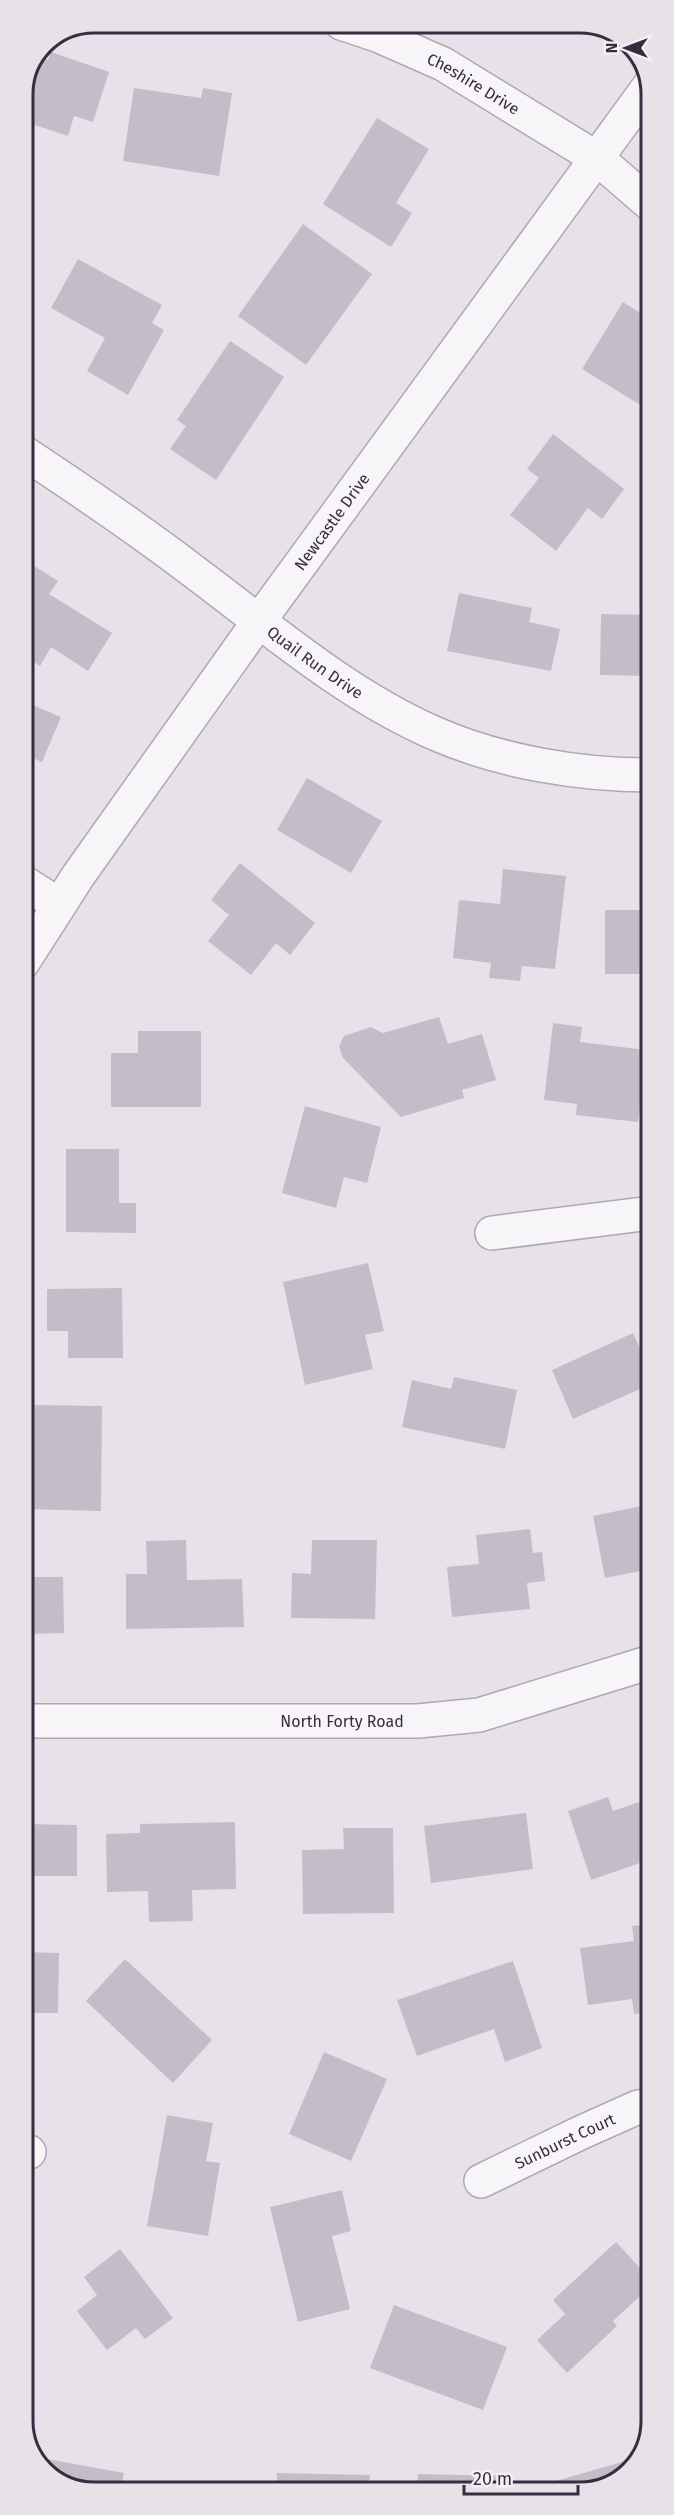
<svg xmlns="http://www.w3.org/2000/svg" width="674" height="2515" font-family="'Fira Sans',sans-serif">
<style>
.building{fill:#c4bdc9}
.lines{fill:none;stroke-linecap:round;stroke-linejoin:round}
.minor-casing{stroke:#afa8b4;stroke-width:36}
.minor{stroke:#f7f5f8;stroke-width:33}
.labels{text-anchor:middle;stroke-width:5;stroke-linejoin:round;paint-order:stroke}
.street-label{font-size:16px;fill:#382c40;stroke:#f5f2f7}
.rim{fill:none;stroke:#382c40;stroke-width:3}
</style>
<rect width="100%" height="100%" fill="#e7e2ea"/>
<!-- building -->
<g class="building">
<polygon points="51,52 109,72 93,122 74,116 68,136 23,121 23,93 38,56 48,60"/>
<polygon points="134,88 201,98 203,88 232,93 219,176 123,161"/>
<polygon points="377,118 429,149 396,203 412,213 391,247 323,204"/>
<polygon points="303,224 372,274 306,365 238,316"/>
<polygon points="78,259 162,305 152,323 164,330 128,395 87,371 105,338 51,308"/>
<polygon points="623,302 650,319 650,411 582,369"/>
<polygon points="230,341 284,377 216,480 170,449 186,426 177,420"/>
<polygon points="553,434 624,489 602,519 588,508 556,551 510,515 539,478 527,469"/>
<polygon points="23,559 58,581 49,594 112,633 88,671 51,647 40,666 23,655"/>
<polygon points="459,593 532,608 529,622 560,629 551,671 447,651"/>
<polygon points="601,614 650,615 650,676 600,675"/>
<polygon points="23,701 61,717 42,762 23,754"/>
<polygon points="307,778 382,821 351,873 277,830"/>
<polygon points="240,863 315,923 290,955 276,943 251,975 208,941 229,915 211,900"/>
<polygon points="503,869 566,876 555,969 522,966 520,981 489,978 491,963 453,958 459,900 500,904"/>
<rect x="605" y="910" width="46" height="64"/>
<polygon points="439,1017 448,1044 482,1034 496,1080 462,1090 464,1098 401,1117 343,1058 339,1046 344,1036 371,1027 383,1033"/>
<polygon points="553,1023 582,1027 580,1042 646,1050 638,1122 576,1115 577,1104 544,1100"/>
<polygon points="138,1031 201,1031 201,1107 111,1107 111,1053 138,1053"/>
<polygon points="305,1106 381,1127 367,1183 344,1177 336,1208 282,1193"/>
<polygon points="66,1149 119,1149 119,1203 136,1203 136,1233 66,1232"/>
<polygon points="368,1263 384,1331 365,1335 373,1369 305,1385 283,1282"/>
<polygon points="122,1288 123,1358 68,1358 68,1331 47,1331 47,1289"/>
<polygon points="633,1333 651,1372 651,1384 573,1419 552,1370"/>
<polygon points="454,1377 517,1390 505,1449 402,1427 412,1380 451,1389"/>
<polygon points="34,1405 102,1406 101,1511 23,1509 23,1459 34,1459"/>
<polygon points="651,1504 651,1569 605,1578 593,1516"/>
<polygon points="530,1529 533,1553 542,1552 545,1581 527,1583 530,1609 452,1617 447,1567 479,1564 476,1535"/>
<polygon points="186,1540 187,1580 242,1579 244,1627 126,1629 126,1574 147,1574 146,1541"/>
<polygon points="312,1540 377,1540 375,1619 291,1618 292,1573 311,1574"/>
<polygon points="23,1577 63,1577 64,1633 23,1634"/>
<polygon points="608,1797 613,1811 651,1798 651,1859 591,1880 568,1811"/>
<polygon points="526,1813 533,1869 431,1883 424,1826"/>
<polygon points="235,1822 236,1889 192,1890 193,1921 149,1922 148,1891 107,1892 106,1834 140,1833 140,1824"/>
<polygon points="24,1824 77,1825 77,1876 24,1876"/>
<polygon points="343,1828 393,1828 394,1913 303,1914 302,1850 344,1849"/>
<polygon points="651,1924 651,2012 634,2014 632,1999 588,2005 580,1948 634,1941 632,1926"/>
<polygon points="24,1952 59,1953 58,2013 24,2013"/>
<polygon points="125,1959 212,2040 173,2083 86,2001"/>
<polygon points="513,1961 542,2048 505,2062 494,2029 417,2056 397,2000"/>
<polygon points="324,2052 387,2079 351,2161 289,2134"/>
<polygon points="167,2115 213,2123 206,2161 220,2163 208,2236 147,2226"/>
<polygon points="342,2190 351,2231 332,2236 350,2309 298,2322 270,2207"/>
<polygon points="616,2242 651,2280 651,2286 613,2321 617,2326 567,2373 537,2340 565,2314 553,2300"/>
<polygon points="120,2249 173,2318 145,2339 136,2328 107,2350 77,2311 97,2295 84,2277"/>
<polygon points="394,2305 507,2347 483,2410 370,2368"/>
<polygon points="651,2412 651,2422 646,2437 639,2433"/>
<polygon points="36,2457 124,2473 120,2492 89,2492 47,2475"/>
<polygon points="632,2459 634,2468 594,2491 544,2491 542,2485"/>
<polygon points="277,2473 370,2475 369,2492 277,2492"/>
<polygon points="418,2474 511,2476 511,2491 417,2491"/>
<polygon points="153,2483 191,2491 191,2492 151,2492"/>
</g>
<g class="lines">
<!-- minor casing -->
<g class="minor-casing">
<g id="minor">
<path id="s1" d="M341,23L377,35L443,64L598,159L650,204"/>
<path id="s2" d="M23,452C82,491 141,531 197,574C272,630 347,695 434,733C500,762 579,775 650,775"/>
<polyline points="23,882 59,905"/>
<path id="s3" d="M23,962L78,876L259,621L650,85"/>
<polyline points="492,1233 651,1213"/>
<path id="s4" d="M24,1721H418L479,1715L651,1662"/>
<polyline points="24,2151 29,2152"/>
<path id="s5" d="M481,2181L580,2133L638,2107L651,2105"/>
</g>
</g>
<!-- minor -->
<use href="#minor" class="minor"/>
</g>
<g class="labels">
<!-- street labels -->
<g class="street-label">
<text dy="6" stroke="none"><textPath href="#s1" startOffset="146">Cheshire Drive</textPath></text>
<text dy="6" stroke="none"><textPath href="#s3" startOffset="538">Newcastle Drive</textPath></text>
<text dy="6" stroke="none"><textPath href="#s2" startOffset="360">Quail Run Drive</textPath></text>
<text dy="6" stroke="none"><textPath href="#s4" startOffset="318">North Forty Road</textPath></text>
<text dy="6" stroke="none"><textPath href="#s5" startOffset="93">Sunburst Court</textPath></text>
</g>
</g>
<!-- crop -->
<path d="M0 0H674V2515H0ZM94 33H580A61 61 0 0 1 641 94V2421A61 61 0 0 1 580 2482H94A61 61 0 0 1 33 2421V94A61 61 0 0 1 94 33Z" fill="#e6e2e8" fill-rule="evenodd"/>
<path class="rim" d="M94 33H580A61 61 0 0 1 641 94V2421A61 61 0 0 1 580 2482H94A61 61 0 0 1 33 2421V94A61 61 0 0 1 94 33Z"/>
<!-- north arrow -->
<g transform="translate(626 48) rotate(270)" stroke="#f5f2f7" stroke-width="4.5" paint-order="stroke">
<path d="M0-4.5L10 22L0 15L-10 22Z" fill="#382c40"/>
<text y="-9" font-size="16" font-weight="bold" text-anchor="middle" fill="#382c40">N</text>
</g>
<!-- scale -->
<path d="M464 2485v9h114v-9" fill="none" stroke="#382c40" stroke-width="3"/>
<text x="473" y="2485" font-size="18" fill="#382c40" stroke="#f5f2f7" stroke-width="4.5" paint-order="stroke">20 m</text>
</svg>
